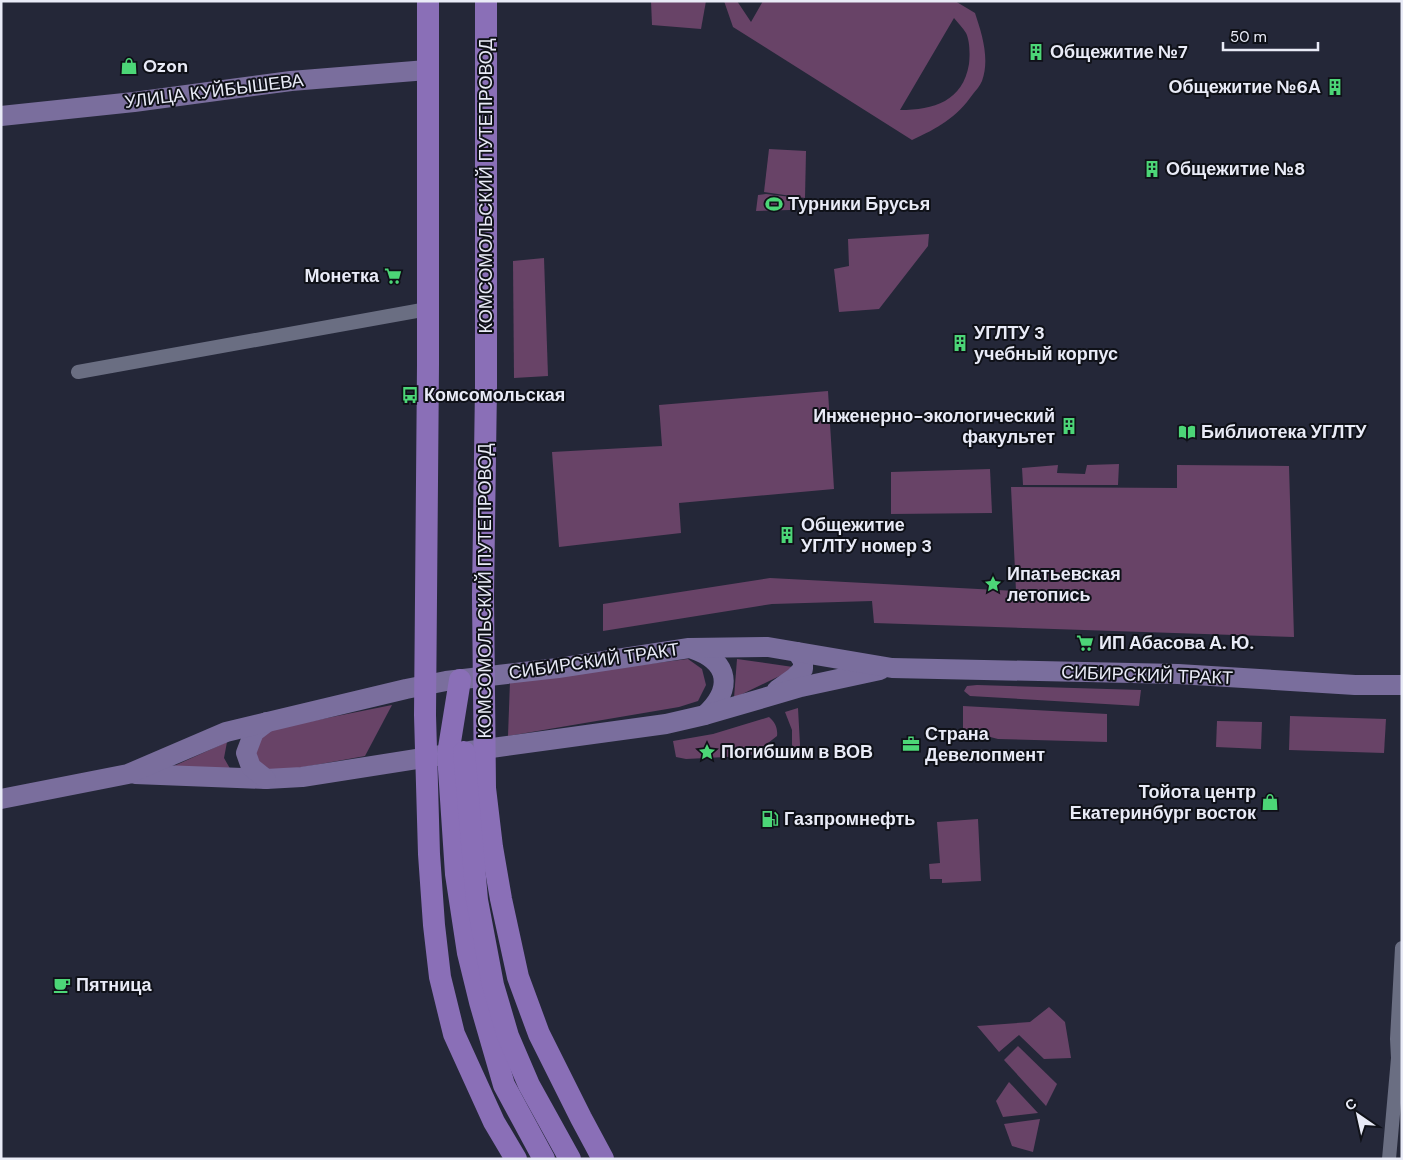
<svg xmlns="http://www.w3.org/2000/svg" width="1403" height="1160" font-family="'DM Sans',sans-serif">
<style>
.green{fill:#684367;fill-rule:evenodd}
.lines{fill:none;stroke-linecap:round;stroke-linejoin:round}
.street{stroke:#6a6e82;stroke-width:14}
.secondary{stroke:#7a6e9d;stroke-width:20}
.primary{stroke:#8a6fb7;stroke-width:22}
.labels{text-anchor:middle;stroke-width:4;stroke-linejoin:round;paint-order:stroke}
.poi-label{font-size:18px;font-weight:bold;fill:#e9ebf7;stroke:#0f1118;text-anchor:start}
.street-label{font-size:18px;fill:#e9ebf7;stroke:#0f1118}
</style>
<rect width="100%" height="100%" fill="#242738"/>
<!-- green -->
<g class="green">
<polygon points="651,1 706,1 701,29 652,25"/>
<path d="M724,1H737L751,22L763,1H955L975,13C982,34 990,59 982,81C980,86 976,90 973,94C956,118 938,128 912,140L733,27ZM954,18C958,23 963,28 966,33C970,41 970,55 969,64C963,101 934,110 900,110Z"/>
<polygon points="769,149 806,151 805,198 764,192"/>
<polygon points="766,194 791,197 790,210 756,211 758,195"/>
<polygon points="929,234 928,246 879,309 839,312 834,269 849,266 848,239"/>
<polygon points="544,258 548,376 514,378 513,261"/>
<polygon points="828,391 834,489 679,503 681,533 559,547 552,452 662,446 659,405"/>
<polygon points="1119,464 1118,485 1023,485 1022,468 1058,465 1057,473 1085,474 1087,465"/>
<polygon points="1177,465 1289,466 1294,637 874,623 872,601 772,604 603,631 603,604 770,578 1016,591 1011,487 1177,488"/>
<polygon points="990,469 992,513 891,514 891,472"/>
<polygon points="688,659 702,669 706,685 698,701 679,707 508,736 510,681"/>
<polygon points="737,659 793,667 792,670 734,698"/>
<polygon points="967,686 977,685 1141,690 1139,706 970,696 964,691"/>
<polygon points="392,705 365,756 276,772 261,767 254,749 260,736 272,729"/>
<polygon points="963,706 1107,714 1107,742 998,739 963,730"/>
<polygon points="798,708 800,745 799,750 796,750 792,745 792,730 785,712"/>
<polygon points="1290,716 1386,719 1384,753 1289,750"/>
<path d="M769,717C775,722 778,728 777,736L754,754L746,756L686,759L676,757L673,741L713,734Z"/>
<polygon points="1217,721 1262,722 1261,749 1216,747"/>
<polygon points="227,742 224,758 232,772 174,766"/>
<polygon points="978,819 981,881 942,883 942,879 930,879 929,864 940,863 937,822"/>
<polygon points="1049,1007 1065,1022 1071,1058 1044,1059 1019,1035 999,1052 977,1026 1030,1022"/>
<polygon points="1018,1046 1057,1084 1046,1106 1004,1060"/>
<polygon points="1009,1082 1038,1113 1003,1117 996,1101"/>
<polygon points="1040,1119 1033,1152 1012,1146 1004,1124"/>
</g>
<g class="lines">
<!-- street -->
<g class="street">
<polyline points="78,372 422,310"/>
<polyline points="1389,1159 1398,1058 1397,1039 1402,948"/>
</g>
<!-- secondary -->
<g class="secondary">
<polyline points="1,116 134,102 291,81 427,70"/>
<path d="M693,649C730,662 733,689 705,715"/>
<polyline points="777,690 794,678 803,669 803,661 797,652"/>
<polyline points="470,751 666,724 705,715 801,687 880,670"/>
<polyline points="135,774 266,779 302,777 442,755"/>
<polyline points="266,779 251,767 246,753 254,732 267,722"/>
<polyline points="1,799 128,774 226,732 406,689 446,681 558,668 689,648 768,647 892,668 1178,674 1355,685 1402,685"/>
</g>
<!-- primary -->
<g class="primary">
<polyline points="428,1 428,365 425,715 429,854 434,925 440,977 454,1034 494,1122 516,1159"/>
<polyline points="486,1 486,386 483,596 485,788 492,847 501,899 518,977 539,1034 581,1118 603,1159"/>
<polyline points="460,680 448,754 456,874 468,953 480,1002 504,1085 544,1159"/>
<polyline points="464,752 477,900 493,985 508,1036 529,1085 570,1159"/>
</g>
</g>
<!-- icons -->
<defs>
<g id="building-bare" transform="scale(1.35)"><path d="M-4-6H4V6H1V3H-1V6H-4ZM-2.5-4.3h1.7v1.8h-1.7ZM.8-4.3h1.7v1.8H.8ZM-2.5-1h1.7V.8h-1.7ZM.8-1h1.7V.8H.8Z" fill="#4cd677" stroke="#0f1118" stroke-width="2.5" paint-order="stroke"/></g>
<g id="shop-bare" transform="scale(1.35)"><path d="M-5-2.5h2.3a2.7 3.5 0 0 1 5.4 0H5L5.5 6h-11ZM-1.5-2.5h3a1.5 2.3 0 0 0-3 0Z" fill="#4cd677" stroke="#0f1118" stroke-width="2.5" paint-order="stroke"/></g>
<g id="stadium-bare" transform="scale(1.35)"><path d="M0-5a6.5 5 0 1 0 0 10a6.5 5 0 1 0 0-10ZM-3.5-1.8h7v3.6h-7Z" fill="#4cd677" stroke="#0f1118" stroke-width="2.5" paint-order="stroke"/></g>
<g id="supermarket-bare" transform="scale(1.35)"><path d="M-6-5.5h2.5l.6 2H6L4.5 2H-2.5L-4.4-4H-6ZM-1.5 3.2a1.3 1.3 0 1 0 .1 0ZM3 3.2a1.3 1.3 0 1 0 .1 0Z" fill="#4cd677" stroke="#0f1118" stroke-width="2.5" paint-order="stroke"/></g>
<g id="bus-bare" transform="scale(1.35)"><path d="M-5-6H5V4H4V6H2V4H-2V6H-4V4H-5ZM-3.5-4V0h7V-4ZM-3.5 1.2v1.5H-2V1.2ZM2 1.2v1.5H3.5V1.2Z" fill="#4cd677" stroke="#0f1118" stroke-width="2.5" paint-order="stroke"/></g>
<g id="library-bare" transform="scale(1.35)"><path d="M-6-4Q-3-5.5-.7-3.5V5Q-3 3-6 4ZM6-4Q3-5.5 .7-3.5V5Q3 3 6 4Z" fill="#4cd677" stroke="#0f1118" stroke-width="2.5" paint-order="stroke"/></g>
<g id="sight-bare" transform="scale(1.35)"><path d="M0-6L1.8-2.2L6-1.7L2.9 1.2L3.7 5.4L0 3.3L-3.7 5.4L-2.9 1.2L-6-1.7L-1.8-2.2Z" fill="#4cd677" stroke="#0f1118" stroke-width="2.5" paint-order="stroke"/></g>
<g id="office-bare" transform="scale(1.35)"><path d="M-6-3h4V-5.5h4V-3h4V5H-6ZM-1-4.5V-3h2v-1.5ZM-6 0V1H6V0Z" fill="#4cd677" stroke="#0f1118" stroke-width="2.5" paint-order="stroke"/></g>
<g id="fuel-bare" transform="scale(1.35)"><path d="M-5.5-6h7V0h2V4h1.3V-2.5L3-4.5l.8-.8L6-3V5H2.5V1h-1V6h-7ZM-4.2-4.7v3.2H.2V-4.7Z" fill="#4cd677" stroke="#0f1118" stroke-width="2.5" paint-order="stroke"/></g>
<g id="cafe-bare" transform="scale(1.35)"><path d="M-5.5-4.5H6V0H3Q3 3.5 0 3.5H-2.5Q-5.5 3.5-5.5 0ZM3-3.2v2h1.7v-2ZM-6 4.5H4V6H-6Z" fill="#4cd677" stroke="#0f1118" stroke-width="2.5" paint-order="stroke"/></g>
</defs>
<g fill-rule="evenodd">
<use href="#building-bare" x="1036" y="52"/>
<use href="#shop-bare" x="129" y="66"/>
<use href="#building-bare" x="1335" y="87"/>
<use href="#building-bare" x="1152" y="169"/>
<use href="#stadium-bare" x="774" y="204"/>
<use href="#supermarket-bare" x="393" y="276"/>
<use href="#building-bare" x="960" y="343"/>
<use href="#bus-bare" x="410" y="395"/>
<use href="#building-bare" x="1069" y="426"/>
<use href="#library-bare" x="1187" y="432"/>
<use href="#building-bare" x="787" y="535"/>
<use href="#sight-bare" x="993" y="584"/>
<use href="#supermarket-bare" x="1085" y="643"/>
<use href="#office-bare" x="911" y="744"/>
<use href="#sight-bare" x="707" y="752"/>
<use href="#shop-bare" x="1270" y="802"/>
<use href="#fuel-bare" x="770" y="819"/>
<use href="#cafe-bare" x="62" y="985"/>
</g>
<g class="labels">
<!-- poi labels -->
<g class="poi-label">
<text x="1050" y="58">Общежитие №7</text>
<text x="143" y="72">Ozon</text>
<text x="1321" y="93" text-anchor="end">Общежитие №6А</text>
<text x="1166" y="175">Общежитие №8</text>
<text x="788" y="210">Турники Брусья</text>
<text x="379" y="282" text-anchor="end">Монетка</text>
<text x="974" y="339">УГЛТУ 3<tspan x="974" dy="21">учебный корпус</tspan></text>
<text x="424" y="401">Комсомольская</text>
<text x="1055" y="422" text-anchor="end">Инженерно-экологический<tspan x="1055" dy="21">факультет</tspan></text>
<text x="1201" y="438">Библиотека УГЛТУ</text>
<text x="801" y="531">Общежитие<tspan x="801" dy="21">УГЛТУ номер 3</tspan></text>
<text x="1007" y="580">Ипатьевская<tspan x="1007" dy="21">летопись</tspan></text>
<text x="1099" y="649">ИП Абасова А. Ю.</text>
<text x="925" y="740">Страна<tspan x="925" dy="21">Девелопмент</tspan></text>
<text x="721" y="758">Погибшим в ВОВ</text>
<text x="1256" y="798" text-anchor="end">Тойота центр<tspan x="1256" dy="21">Екатеринбург восток</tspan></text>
<text x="784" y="825">Газпромнефть</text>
<text x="76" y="991">Пятница</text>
</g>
<!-- street labels -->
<g class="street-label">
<text transform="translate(214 91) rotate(-7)" y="6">УЛИЦА КУЙБЫШЕВА</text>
<text transform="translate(486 186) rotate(-90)" y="6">КОМСОМОЛЬСКИЙ ПУТЕПРОВОД</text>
<text transform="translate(485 591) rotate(-90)" y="6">КОМСОМОЛЬСКИЙ ПУТЕПРОВОД</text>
<text transform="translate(594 661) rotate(-8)" y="6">СИБИРСКИЙ ТРАКТ</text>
<text transform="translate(1147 675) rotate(2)" y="6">СИБИРСКИЙ ТРАКТ</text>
</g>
</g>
<!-- border -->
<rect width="1403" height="1160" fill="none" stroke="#e9ebf7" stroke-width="5"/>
<!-- north arrow -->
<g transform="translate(1358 1115) rotate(326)" stroke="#0f1118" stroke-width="4" paint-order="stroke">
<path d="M0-4L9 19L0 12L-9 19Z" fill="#e9ebf7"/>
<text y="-8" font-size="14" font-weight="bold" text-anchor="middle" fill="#e9ebf7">С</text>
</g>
<!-- scale -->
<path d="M1223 42v8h95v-8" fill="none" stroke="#e9ebf7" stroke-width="2.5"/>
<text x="1230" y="42" font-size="15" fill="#e9ebf7" stroke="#0f1118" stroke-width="4" paint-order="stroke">50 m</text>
</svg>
